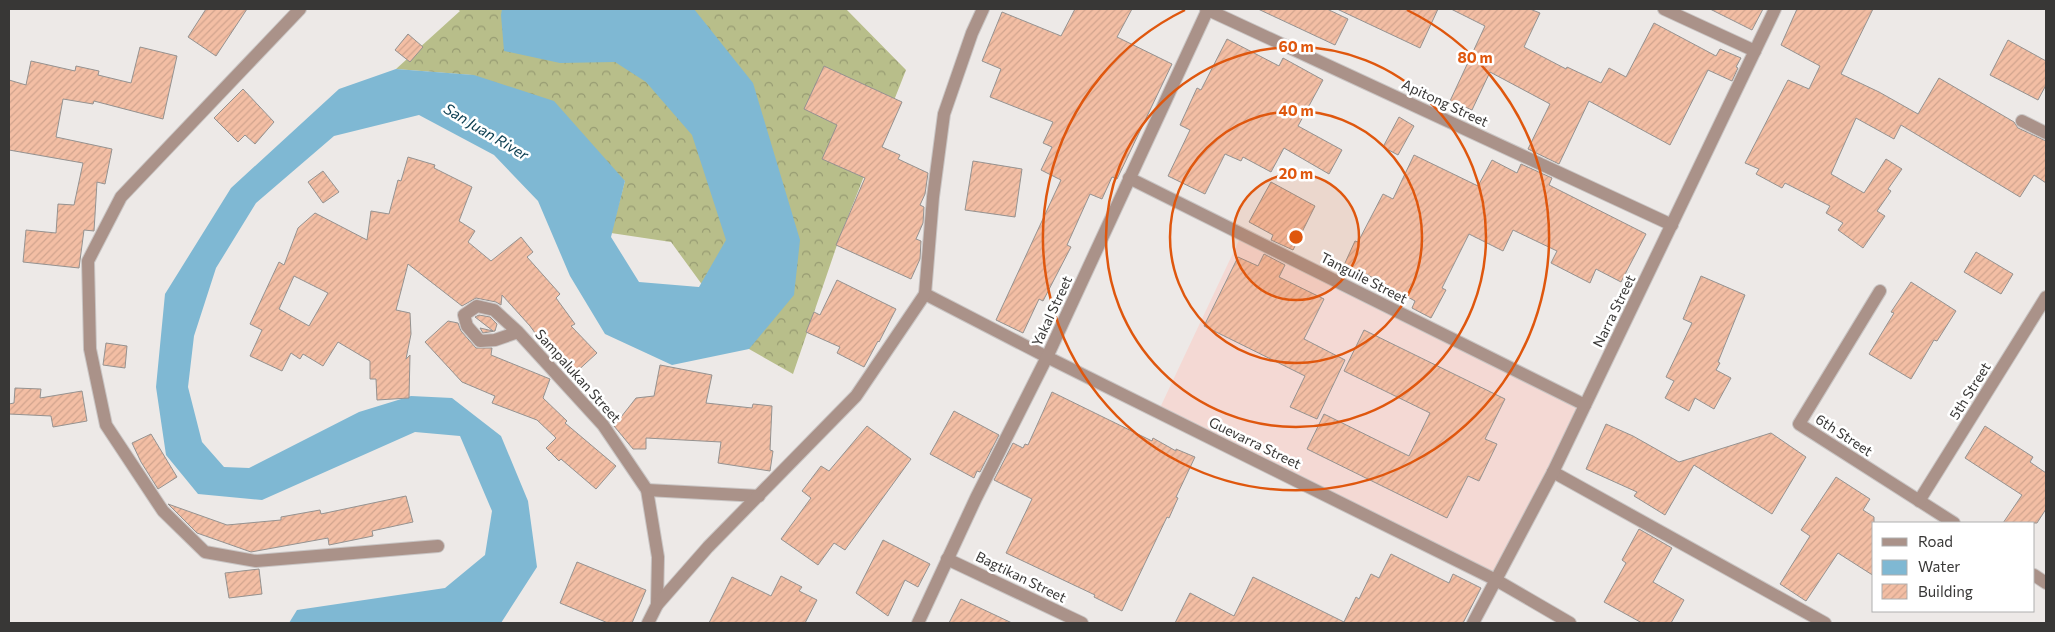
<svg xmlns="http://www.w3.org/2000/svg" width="2055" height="632" font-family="Commissioner,sans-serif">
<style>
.education{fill:#f4d9d4}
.forest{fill:url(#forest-crowns)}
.water{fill:#7fb8d3}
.building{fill:url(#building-hatch);stroke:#959290;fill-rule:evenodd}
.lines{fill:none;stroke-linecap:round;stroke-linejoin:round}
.minor-casing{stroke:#c9c5c4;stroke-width:14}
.minor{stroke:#aa9289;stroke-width:12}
.ring{fill:none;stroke:#df570e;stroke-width:2.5}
.labels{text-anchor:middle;stroke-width:5;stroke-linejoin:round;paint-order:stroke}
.street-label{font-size:14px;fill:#383736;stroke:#fff}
.water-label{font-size:15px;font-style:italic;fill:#093c4f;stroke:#fff}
.centre{fill:#df570e;stroke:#fff;stroke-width:2.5}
.ring-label{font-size:15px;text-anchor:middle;font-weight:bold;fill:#df570e;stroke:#fff;stroke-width:5;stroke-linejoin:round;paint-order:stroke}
</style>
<defs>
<pattern id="forest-crowns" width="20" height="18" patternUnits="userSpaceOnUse" patternTransform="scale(1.25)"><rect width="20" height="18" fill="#b8be8a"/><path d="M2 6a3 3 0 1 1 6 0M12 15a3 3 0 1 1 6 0" fill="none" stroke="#979b72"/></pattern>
<pattern id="building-hatch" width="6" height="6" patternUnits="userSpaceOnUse" patternTransform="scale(1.25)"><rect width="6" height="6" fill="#f3bea4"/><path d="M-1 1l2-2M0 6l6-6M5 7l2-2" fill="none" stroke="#d1a48e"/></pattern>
</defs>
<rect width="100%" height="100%" fill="#ede9e7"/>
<!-- education -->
<polygon class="education" points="1242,234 1585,405 1496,580 1158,412"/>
<!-- forest -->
<polygon class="forest" points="457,9 846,9 906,70 838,242 793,374 749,349 671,242 611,233 625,181 472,75 396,69 460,11"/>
<!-- water -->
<polygon class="water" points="502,9 694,9 753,83 800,240 794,295 749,349 672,365 605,334 570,276 538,201 494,155 419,115 334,136 256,203 216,268 194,336 188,387 202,442 224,467 249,468 359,412 411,396 452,398 501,436 528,501 537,567 501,623 289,623 297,610 445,588 485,555 492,511 460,436 415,432 262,500 198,494 166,455 156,387 165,294 231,188 339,89 396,69 474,75 554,101 625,181 611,237 639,282 699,287 726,240 692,135 646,82 615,62 560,63 504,51 501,15"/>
<!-- building -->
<g class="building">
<polygon points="206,9 247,9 216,56 188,37"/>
<polygon points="1075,9 1132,9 1117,37 1172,64 1117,179 1112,177 1102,199 1090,194 1067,245 1071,247 1043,301 1039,299 1023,333 996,320 1061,180 1041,170 1052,147 1043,143 1053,122 990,97 1001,69 982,61 1002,12 1061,36"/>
<polygon points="1258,9 1327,9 1348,19 1335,45"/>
<polygon points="1337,9 1438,9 1420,48"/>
<polygon points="1451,9 1530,9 1540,13 1524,47 1566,69 1567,67 1601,83 1609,68 1626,77 1654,23 1716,56 1720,49 1741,58 1736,67 1738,68 1732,81 1708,70 1670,145 1589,101 1559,164 1528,149 1550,104 1490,72 1472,110 1450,101 1485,26"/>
<polygon points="1710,9 1763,9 1752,30"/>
<polygon points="1797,9 1873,9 1841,74 1879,92 1918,114 1939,78 2014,122 2018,128 2046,141 2046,183 2034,175 2020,197 1901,125 1894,139 1856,118 1831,174 1864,193 1886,159 1902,169 1888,189 1891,191 1877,211 1885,216 1863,248 1838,230 1843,223 1826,213 1830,206 1785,183 1782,188 1756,174 1759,169 1745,163 1788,80 1809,89 1820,66 1781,45"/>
<polygon points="408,34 423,47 410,62 395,50"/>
<polygon points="1227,39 1279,66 1283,58 1323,80 1298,126 1342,150 1329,174 1284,148 1271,172 1243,157 1241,161 1225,154 1205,194 1168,176 1190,130 1180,125 1197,88 1201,90"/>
<polygon points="2008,40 2046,61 2046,85 2038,100 1990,75"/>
<polygon points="140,47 177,56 163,119 94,101 93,104 63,99 56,137 112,149 105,184 97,182 94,231 84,230 79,268 23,262 26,230 56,233 58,204 74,205 83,163 9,150 9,80 26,85 31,61 75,71 76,66 99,71 98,75 131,83"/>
<polygon points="824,66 902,102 882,147 900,155 898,159 928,173 925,194 920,205 924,207 923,223 916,239 921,241 920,259 911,279 836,245 865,178 822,159 837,125 804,109"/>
<polygon points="243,89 274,122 255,144 245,135 238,142 214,118"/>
<polygon points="1399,117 1414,126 1398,155 1383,147"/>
<polygon points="1414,155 1478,186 1492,160 1517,173 1521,164 1552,178 1549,185 1646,234 1621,282 1596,269 1590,283 1551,263 1557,251 1513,230 1503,251 1469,234 1442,288 1446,290 1431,318 1412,308 1415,301 1366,274 1362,284 1340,274 1355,241 1358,242 1383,194 1393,199"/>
<path d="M408,157L435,165L434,168L472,187L459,221L475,231L468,242L491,261L521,237L533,252L527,257L560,294L556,298L575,324L571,326L597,353L573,375L558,358L557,362L553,358L530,326L502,295L501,305L496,302L476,298L462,306L408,264L396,310L410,313L411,334L406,359L410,355L409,398L377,400L376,379H370V361L338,342L323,366L303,354L300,359L291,353L282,371L250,356L262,330L250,324L279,262L284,265L298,228L315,213L367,240L371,211L389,214L398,180L401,181ZM294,276L328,293L309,326L279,309Z"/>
<polygon points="973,161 1022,169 1015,217 965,210"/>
<polygon points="323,171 339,192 323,203 308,182"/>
<polygon points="1271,182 1315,206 1293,250 1271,240 1273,235 1249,222"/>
<polygon points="1976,252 2013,274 2001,294 1964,272"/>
<polygon points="1264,254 1285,265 1279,277 1324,299 1304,339 1345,360 1317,419 1290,407 1305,376 1204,326 1238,257 1258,266"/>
<polygon points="1701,276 1745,295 1718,362 1720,363 1716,370 1731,378 1714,409 1695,398 1689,411 1665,398 1674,381 1666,377 1692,323 1683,319"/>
<polygon points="837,280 896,309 879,342 878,341 864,367 837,353 840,347 806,332 814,312 820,315"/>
<polygon points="1911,282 1956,311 1937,341 1934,340 1911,379 1869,354 1894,313 1891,312"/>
<polygon points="479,315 490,317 497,324 495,331 483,333 480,328 493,331 475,317"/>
<polygon points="448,321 458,323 461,331 476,348 492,348 491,355 550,379 543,398 567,421 565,423 616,466 596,489 561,459 559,461 546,448 556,438 537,420 492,403 495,396 462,382 425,342"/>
<polygon points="1364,330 1505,399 1485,439 1497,444 1479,481 1468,476 1447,518 1307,449 1324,414 1409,456 1430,413 1344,371"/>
<polygon points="106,343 127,346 125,368 103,365"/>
<polygon points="660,365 712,375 706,403 752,408 753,404 772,406 770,450 773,451 770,471 718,463 721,442 646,438 646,449 633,449 614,426 636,398 654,396"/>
<polygon points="15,388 41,389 40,398 82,391 87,421 53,427 51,416 9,414 9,404 14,403"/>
<polygon points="1052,392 1152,441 1153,438 1176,451 1176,449 1195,457 1176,497 1178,498 1169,518 1167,517 1122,611 1094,597 1095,595 1006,553 1032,499 994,480 1013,443 1023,448 1025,444 1028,445"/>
<polygon points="954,411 999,435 980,472 977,471 974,478 930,454"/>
<polygon points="1606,424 1633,436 1679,462 1771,433 1806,457 1772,514 1694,465 1665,515 1634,496 1637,492 1586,469"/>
<polygon points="867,426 911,459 845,550 834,543 818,565 781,539 811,498 802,491 821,466 829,471"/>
<polygon points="1985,426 2033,457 2030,462 2046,473 2046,509 2037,523 2003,523 2022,495 1965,458"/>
<polygon points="151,434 177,477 158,489 141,462 132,443"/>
<polygon points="1836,477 1870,499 1863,510 1874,517 1874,576 1838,553 1806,601 1780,584 1810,536 1801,530"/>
<polygon points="406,496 413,522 372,531 373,536 329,545 328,538 251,552 197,533 168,504 227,525 281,520 281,517 320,510 321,514"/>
<polygon points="1639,529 1672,548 1653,582 1684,600 1671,623 1642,623 1604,602 1626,563 1622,560"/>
<polygon points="883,540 930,564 918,587 905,580 888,616 856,593"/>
<polygon points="1391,554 1449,583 1453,574 1481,588 1463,623 1175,623 1190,593 1234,616 1253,577 1344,622 1356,597 1359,599 1371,574 1379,578"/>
<polygon points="577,562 646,590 632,623 608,623 560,603"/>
<polygon points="259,569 262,594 229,598 225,573"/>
<polygon points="781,576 802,587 799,591 817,600 805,623 709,623 732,577 771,596"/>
<polygon points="961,599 1012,623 949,623"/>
</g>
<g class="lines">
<!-- minor casing -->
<g class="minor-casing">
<g id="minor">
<polyline points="300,9 121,197 88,261 90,349 106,425 163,511 205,552 256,561 438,546"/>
<polyline points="1206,9 1672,225"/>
<polyline points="1664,9 1755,51"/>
<polyline points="2022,121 2046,133"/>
<polyline points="1129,178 1585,405"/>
<polyline points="1880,291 1799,424 1954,523"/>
<polyline points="925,294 1047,357 1496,580 1570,623"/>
<polyline points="518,332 495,340 480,341 467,326 464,315 477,306 494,310 518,332 603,425 647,490 658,557 657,605"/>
<polyline points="1553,472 1825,623"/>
<polyline points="647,490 759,496"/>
<polyline points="1919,501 2046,297"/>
<polyline points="947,559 1082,623"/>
<polyline points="2034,575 2046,583"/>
<polyline points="648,623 657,605 708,547 856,396 925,294 933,197 944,114 972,33 983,9"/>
<polyline points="918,623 976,498 1047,357 1208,9"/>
<polyline points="1473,623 1553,472 1775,9"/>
</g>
</g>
<!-- minor -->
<use href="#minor" class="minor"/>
</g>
<!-- distance rings -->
<circle cx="1296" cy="237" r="63" fill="#df570e" fill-opacity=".12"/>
<g class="ring">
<circle cx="1296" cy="237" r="63"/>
<circle cx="1296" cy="237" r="126"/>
<circle cx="1296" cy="237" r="190"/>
<path d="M1407 10A253 253 0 1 1 1185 10"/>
</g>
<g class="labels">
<!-- street labels -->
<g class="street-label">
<text transform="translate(1445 103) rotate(25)" y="5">Apitong Street</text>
<text transform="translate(1364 278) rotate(27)" y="5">Tanguile Street</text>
<text transform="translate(1052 311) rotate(-65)" y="5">Yakal Street</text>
<text transform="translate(1614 311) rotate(-64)" y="5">Narra Street</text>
<text transform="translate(578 376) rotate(48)" y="5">Sampalukan Street</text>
<text transform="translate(1970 391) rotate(-58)" y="5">5th Street</text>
<text transform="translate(1844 435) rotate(33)" y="5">6th Street</text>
<text transform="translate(1255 443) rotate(26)" y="5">Guevarra Street</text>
<text transform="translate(1021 577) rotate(26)" y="5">Bagtikan Street</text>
</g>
<!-- water labels -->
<g class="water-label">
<text transform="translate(486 132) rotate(31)" y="5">San Juan River</text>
</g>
</g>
<circle cx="1296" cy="237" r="8" class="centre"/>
<g class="ring-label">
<text x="1296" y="52">60 m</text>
<text x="1475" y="63">80 m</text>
<text x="1296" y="116">40 m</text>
<text x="1296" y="179">20 m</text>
</g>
<!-- border -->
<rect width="2055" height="632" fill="none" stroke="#383736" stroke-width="20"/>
<!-- legend -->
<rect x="1872" y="522" width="162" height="90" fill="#ffffff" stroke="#afafaf"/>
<rect x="1882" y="538" width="25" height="8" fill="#aa9289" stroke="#afafaf"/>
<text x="1918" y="547" font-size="15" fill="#383736">Road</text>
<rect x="1882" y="560" width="25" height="15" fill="#7fb8d3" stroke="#afafaf"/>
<text x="1918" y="572" font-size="15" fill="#383736">Water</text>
<rect x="1882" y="584" width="25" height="15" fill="url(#building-hatch)" stroke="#afafaf"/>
<text x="1918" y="597" font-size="15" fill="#383736">Building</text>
</svg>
